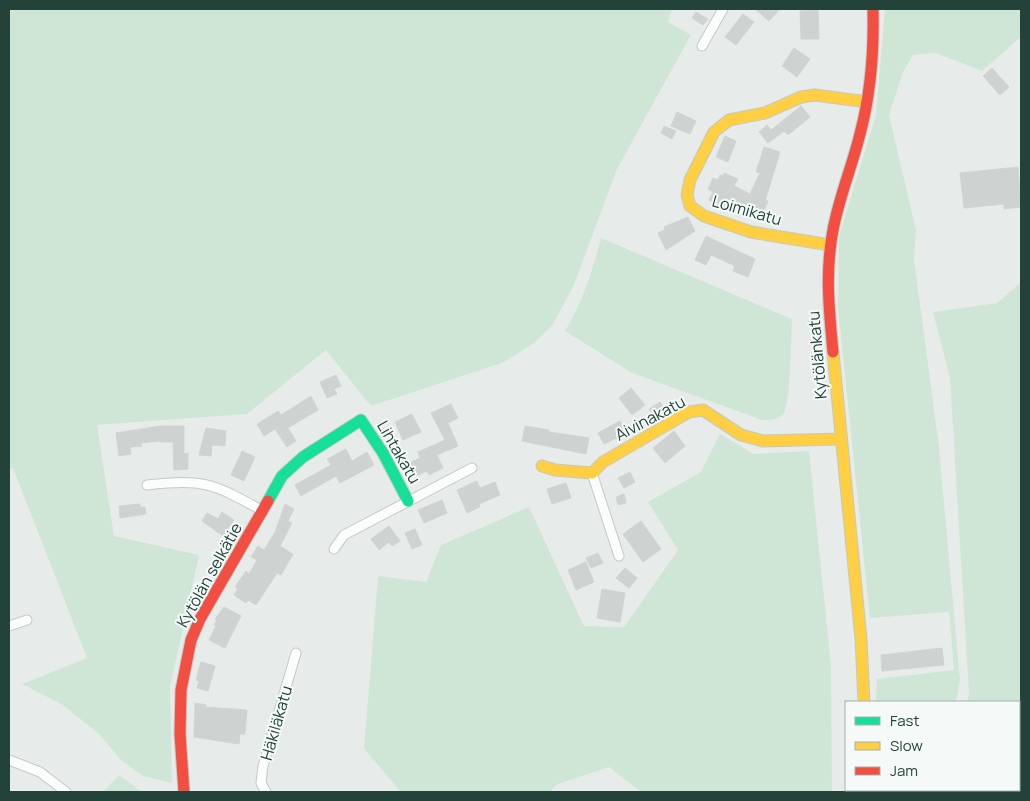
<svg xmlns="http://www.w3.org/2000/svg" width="1030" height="801" font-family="Manrope,sans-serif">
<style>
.green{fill:#cfe6d7}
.building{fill:#ced3d1;stroke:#cfd5d3}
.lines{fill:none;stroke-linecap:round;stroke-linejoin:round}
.street-casing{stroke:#c4c9c7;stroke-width:11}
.fast-casing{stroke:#c2cac7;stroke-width:13}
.slow-casing{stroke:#c2cac7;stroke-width:13}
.jam-casing{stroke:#c2cac7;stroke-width:13}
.street{stroke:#fbfcfc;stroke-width:9}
.fast{stroke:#16e098;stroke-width:11}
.slow{stroke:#ffcf43;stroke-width:11}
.jam{stroke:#f24e42;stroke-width:11}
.labels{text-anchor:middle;stroke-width:4;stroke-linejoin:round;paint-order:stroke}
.street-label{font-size:16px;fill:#22423a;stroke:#f5faf8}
</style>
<rect width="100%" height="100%" fill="#e7ecea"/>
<!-- green -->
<g class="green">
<polygon points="9,9 672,9 668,22 691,35 617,169 574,285 552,326 533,344 502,363 371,406 326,350 247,414 97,425 114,536 199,555 170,687 172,783 143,776 121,760 99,734 63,705 22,684 87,658 13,468 9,469"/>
<polygon points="885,9 1021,9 1021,37 982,71 936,53 913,55 903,72 889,115 916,230 914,259 939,447 960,681 956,702 876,702 877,679 954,670 949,612 870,618 838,307 839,236 876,115"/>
<path d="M601,238L792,319C791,337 791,400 784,413C779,420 770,420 762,420L632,373L565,331C583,301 592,272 601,238Z"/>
<polygon points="1021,282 1021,792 955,792 955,790 1019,790 1019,702 967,702 969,694 950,378 933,312 997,303"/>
<polygon points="720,434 754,454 809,451 831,665 832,792 641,792 609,767 556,785 550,792 401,792 364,749 378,576 426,582 441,545 529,507 584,626 624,627 678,550 648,502 701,472"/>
<polygon points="119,775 139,790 147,792 103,792"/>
<polygon points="874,790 945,790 946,792 874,792"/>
</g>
<!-- building -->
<g class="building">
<polygon points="755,9 780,9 769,21"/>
<polygon points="818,10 819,39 801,39 800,11"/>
<polygon points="696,12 708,19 703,25 692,18"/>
<polygon points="743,14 754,22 736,45 725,37"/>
<polygon points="794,48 810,59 797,77 782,66"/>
<polygon points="992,68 1009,87 1000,95 983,76"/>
<polygon points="801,106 810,117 788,135 784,131 768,143 759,132 767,125 771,130"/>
<polygon points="677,112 696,121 690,134 671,126"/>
<polygon points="664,126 676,131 672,139 661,133"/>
<polygon points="725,136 736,141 728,162 716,157"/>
<polygon points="764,147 780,152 765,201 768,201 764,211 760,209 756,219 745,215 749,207 732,200 728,199 724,207 709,200 713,192 708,189 713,178 718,180 720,175 723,176 724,173 738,179 734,186 750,194 760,173 756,172"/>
<polygon points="1018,167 1021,207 1004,209 1004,204 964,208 960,173"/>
<polygon points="688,217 695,231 666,250 658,233 665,230 664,227"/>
<polygon points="706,236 755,259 748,277 733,271 735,266 711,255 706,265 695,260"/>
<polygon points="336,375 341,386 334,389 337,394 327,398 320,382"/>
<polygon points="631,388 645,405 632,415 619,398"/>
<polygon points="311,396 318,410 288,428 296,441 287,447 275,429 264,436 257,424 278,411 281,415"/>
<polygon points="660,402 665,409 654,417 649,409"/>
<polygon points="451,404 458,418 448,423 458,446 437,455 443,468 429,475 427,471 413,477 407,464 420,458 418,452 445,440 431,413"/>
<polygon points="412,414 421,432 403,440 395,422"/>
<polygon points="620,421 627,433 604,444 598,433"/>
<polygon points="160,426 184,426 184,454 188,453 188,469 174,470 173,442 160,442 160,441 141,443 142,446 130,447 131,454 119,456 116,433"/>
<polygon points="525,426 549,430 549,432 589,438 586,454 522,441"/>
<polygon points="206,428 226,431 225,446 212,445 211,456 199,455"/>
<polygon points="674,431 685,446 665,463 653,448"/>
<polygon points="346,449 352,461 367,452 374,465 340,483 336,476 301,496 295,485 331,465 327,459"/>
<polygon points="242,451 255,457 244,481 231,475"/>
<polygon points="630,472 635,482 624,488 618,478"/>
<polygon points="477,481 480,488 495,482 500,495 479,504 480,507 467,513 457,490"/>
<polygon points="566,483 571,498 552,504 547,489"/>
<polygon points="624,494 626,503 618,505 616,497"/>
<polygon points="442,500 447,513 424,523 418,510"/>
<polygon points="140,504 140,507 145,507 146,514 120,518 119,506"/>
<polygon points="285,504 294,509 288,521 292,523 280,546 293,554 281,575 277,573 256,605 248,600 246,603 234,595 238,589 235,587 246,571 249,574 257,560 251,557 258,546 264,550 275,532"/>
<polygon points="222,512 234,520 223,536 202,521 207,513 218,519"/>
<polygon points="641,521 661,549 643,562 623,534"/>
<polygon points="389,526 400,541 392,546 389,542 379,550 371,539"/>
<polygon points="415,529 422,545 412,549 405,533"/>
<polygon points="598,553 603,563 591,568 586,558"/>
<polygon points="586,562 594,582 576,590 568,570"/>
<polygon points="625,568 637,578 629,588 616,578"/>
<polygon points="602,589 625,593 620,622 597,618"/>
<polygon points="224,607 241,616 225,648 209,640 216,626 214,625 217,620 215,619"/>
<polygon points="942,648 944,665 882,671 881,655"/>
<polygon points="201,662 215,666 208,691 197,688 199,681 196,680"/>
<polygon points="195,703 206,705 205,707 247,710 245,734 240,734 239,744 194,737"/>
</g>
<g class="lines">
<!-- street casing -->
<g class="street-casing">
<g id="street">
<polyline points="702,46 723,9"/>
<polyline points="592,473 619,556"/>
<path d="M147,485C205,479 212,483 263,511"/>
<polyline points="334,549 344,535 472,468"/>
<polyline points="9,626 27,620"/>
<polyline points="9,760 40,772 66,792"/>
<polyline points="266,792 261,783 263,766 296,653"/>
</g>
</g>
<!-- fast casing -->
<g class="fast-casing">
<g id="fast">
<polyline points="268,501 282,476 303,457 361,420 383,453 408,501"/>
<polyline points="862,790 862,792"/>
</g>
</g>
<!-- slow casing -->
<g class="slow-casing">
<g id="slow">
<polyline points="830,245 751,232 704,216 690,206 687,195 690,180 714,132 729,120 765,113 801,97 815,95 867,102"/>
<polyline points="833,352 861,639 864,702"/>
<polyline points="542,466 555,470 592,473 603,462 689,412 703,410 741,435 763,441 841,439"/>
</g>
</g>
<!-- jam casing -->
<g class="jam-casing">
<g id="jam">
<path d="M833,352C829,310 825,271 833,230C839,197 852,167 860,134C871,93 874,51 873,9"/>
<polyline points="184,792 180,734 181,690 191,640 200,619 268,501"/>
</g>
</g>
<!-- street -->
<use href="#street" class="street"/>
<!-- fast -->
<use href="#fast" class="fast"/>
<!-- slow -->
<use href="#slow" class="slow"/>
<!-- jam -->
<use href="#jam" class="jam"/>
</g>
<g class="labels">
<!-- street labels -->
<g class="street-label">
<text transform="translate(747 210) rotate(16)" y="6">Loimikatu</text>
<text transform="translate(817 355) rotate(-95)" y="6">Kytölänkatu</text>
<text transform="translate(650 418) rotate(-28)" y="6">Aivinakatu</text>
<text transform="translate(399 452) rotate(60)" y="6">Lihtakatu</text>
<text transform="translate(209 575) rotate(-61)" y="6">Kytölän selkätie</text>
<text transform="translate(276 723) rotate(-74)" y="6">Häkiläkatu</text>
</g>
</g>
<!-- border -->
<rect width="1030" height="801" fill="none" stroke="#22423a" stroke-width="20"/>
<!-- legend -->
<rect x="845" y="701" width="175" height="90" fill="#f5faf8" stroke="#a1b0ac"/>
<rect x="855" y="717" width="25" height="8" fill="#16e098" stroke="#a1b0ac"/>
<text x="890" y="726" font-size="15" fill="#22423a">Fast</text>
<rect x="855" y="742" width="25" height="8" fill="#ffcf43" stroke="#a1b0ac"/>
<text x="890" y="751" font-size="15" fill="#22423a">Slow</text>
<rect x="855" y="767" width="25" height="8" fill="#f24e42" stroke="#a1b0ac"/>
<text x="890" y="776" font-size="15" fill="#22423a">Jam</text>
</svg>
